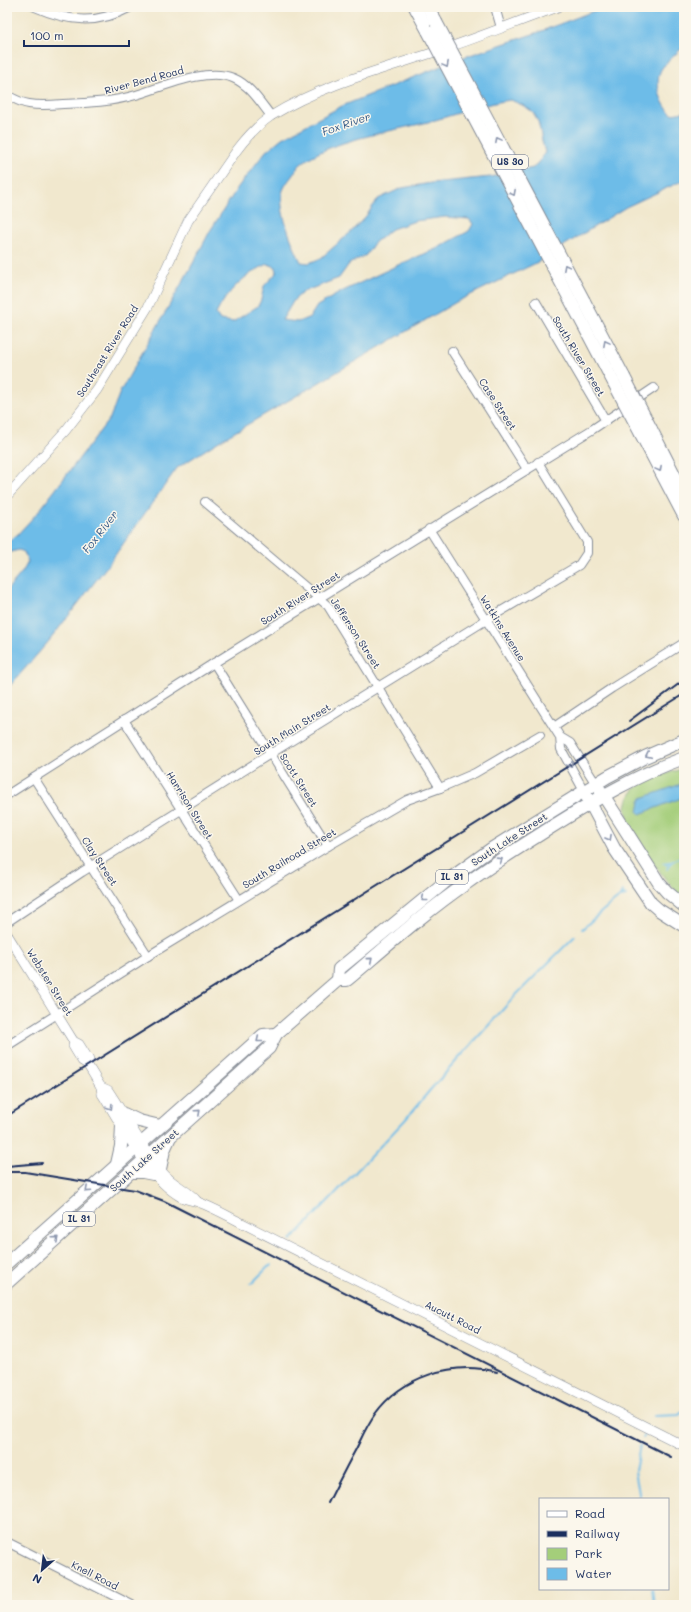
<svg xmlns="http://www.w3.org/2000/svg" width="691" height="1612" font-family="Mali,sans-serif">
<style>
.green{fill:#a4ce7a;stroke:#607e6c}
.water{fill:#6dbce8;stroke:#4476a3;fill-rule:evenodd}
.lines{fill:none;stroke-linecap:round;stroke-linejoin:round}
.stream{stroke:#6dbce8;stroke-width:2}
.minor-casing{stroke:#868c96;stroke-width:10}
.tertiary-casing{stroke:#868c96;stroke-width:10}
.primary-casing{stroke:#868c96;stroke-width:14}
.minor{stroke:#fff;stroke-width:8}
.tertiary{stroke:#fff;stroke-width:9}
.primary{stroke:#fff;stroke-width:12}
.rail{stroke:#1b2f5e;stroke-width:2}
.primary-bridge-casing{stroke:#868c96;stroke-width:14;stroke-linecap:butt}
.primary-bridge{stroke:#fff;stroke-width:12}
.oneway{stroke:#8d97ae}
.labels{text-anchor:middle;stroke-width:3;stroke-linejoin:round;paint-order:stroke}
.shield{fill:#fbf7ec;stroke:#5e6b89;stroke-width:1}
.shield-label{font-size:9px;font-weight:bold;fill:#1b2f5e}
.street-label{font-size:10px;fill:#1b2f5e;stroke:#fbf7ec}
.water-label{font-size:11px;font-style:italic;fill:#345987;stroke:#fbf7ec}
</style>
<rect width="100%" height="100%" fill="#fbf7ec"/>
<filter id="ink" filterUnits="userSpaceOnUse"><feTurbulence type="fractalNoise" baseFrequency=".025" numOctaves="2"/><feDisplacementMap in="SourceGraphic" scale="8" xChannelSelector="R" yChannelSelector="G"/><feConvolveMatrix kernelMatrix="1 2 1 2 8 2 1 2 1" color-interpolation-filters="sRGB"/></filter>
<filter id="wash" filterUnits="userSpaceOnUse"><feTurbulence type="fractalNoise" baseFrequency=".012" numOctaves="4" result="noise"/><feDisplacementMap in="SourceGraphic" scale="16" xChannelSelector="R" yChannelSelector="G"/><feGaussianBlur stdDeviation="0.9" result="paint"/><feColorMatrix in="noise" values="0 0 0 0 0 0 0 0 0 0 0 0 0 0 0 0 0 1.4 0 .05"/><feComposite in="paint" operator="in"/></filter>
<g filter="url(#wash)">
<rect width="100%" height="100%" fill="#f1e8ce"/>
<!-- green -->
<path class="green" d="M684,768V898C667,886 627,830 626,809C626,803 629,795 634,790C643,779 670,773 684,768Z"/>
<!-- water -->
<g class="water">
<path d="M604,7H684V48L680,50C674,56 667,62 662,68C653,82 661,105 672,114L684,112V180L626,207L536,263L458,301L216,443L177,468L111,561L49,641L7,689V590L23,571L28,562L24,552L19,550L7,553V542L17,535L39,511L110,418L120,392L191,267L210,231L238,187L266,151L282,138L342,106L464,57L539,32ZM510,100C545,112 536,123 545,152L541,159L533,168L491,177L431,183L402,188L378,199L366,216L351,232L321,258L309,263L301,262C293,246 279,212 282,195C282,189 288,181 292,176C295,172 297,167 301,164C327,141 393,131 428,122C455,115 482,104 510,100ZM445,217L469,219L473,224L469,231L436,249L398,265L341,292L317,306L310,317L298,322L282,320L294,300L303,292L339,278L349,264L366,255L374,243L392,229L415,221ZM268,264L276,267L277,272L264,286L261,300L258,306L233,322L220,320L216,314C227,291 245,274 268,264Z"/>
<polygon points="684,783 684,797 640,814 638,812 640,802 642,798"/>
</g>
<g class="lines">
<!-- stream -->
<g class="stream">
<polyline points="663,863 670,862"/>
<polyline points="666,865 684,855"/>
<polyline points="667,869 671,863"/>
<polyline points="620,896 623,891"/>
<polyline points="621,897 626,896"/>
<path d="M582,929C596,917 609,904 624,894"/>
<polyline points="291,1240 405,1120 431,1089 516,995 575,936"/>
<polyline points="251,1284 268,1267 272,1265"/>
<polyline points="654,1416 679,1415 684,1410"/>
<polyline points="643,1438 645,1434"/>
<polyline points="640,1499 635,1471 640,1445"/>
<polyline points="652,1589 654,1605"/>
</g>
</g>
</g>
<g filter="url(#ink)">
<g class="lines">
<!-- minor casing -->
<g class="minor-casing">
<g id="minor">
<path d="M35,7C69,22 97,25 131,7"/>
<polyline points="495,7 501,28"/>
<path d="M7,95C14,99 22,103 29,104C40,106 52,105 63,104C88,103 112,102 136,95C163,87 206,67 233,78C250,85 260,102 271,116"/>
<polyline points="536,302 606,421"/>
<polyline points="452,351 527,469"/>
<polyline points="205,502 328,606 440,788"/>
<polyline points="429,529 560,737 570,743 596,784"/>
<polyline points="214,663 328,846"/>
<polyline points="124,720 239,900"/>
<polyline points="554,727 612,688 684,643"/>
<polyline points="560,737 561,749 584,791"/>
<polyline points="34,778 148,956"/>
<polyline points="7,795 214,663 593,429 654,388"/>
<polyline points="7,922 82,872 278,749 486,620 579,565 587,553 587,542 538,462"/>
<polyline points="7,1046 148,956 328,846 407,800 440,788 475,773 540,735"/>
<polyline points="7,1542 132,1605"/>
</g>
</g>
<!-- tertiary casing -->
<g class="tertiary-casing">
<g id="tertiary">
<path d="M7,496L66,430L97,390L148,307L188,221L237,150C246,138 258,125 271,116C323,84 384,69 441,50C480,37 519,21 558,7"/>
<path d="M7,934L74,1042L73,1046L82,1061L87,1064L101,1087L102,1094C122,1125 148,1179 181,1197C187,1200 192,1200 198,1202C212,1207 226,1215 240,1222L684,1446"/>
<polyline points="75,1042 79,1044 89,1060 87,1064"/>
<path d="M101,1087L108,1090C126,1117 144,1151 165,1175C175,1186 188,1190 197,1201"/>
</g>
</g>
<!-- primary casing -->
<g class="primary-casing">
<g id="primary">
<polyline points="415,7 428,31"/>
<polyline points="428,7 436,22"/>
<polyline points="584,301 624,377"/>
<polyline points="574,307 614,383"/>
<polyline points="651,429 684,494"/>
<polyline points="641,434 684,516"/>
<polyline points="600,790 659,883 667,892 684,906"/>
<polyline points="587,797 614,848 651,903 659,910 684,926"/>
<polyline points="338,980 339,969 444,883 491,849 607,777 645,757 684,740"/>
<polyline points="124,1114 139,1121 160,1126"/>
<polyline points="117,1164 121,1146 122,1125"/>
<polyline points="160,1169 164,1150 169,1139"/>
<polyline points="130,1172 143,1172 153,1174"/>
<polyline points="7,1263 263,1035 276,1034"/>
<path d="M7,1283L269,1048L276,1034L338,980H347C386,947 425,912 467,883C494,863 522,846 550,828C593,801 636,775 684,758"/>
</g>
</g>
<!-- minor -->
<use href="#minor" class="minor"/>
<!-- tertiary -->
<use href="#tertiary" class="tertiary"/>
<!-- primary -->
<use href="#primary" class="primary"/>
<!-- rail -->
<g class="rail">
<polyline points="629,721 684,680"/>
<polyline points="7,1116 684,694"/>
<polyline points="7,1166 42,1163"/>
<polyline points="7,1172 25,1172 135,1190 164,1201 671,1457"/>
<path d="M328,1503C337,1485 346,1467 356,1449C362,1437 367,1425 375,1414C402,1377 452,1360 497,1372"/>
</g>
<!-- primary-bridge casing -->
<g class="primary-bridge-casing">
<g id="primary-bridge">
<polyline points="436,22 584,301"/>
<polyline points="428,31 574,307"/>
<polyline points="624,377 651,429"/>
<polyline points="614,383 641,434"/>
</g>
</g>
<!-- primary-bridge -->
<use href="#primary-bridge" class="primary-bridge"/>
</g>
<!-- one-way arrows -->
<defs><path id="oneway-chevron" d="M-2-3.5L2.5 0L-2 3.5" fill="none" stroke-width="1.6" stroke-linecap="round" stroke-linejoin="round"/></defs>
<g class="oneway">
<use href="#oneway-chevron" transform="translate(446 65) rotate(62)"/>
<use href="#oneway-chevron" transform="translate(498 140) rotate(-118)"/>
<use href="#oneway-chevron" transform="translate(513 193) rotate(62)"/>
<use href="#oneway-chevron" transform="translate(566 267) rotate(-118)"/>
<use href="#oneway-chevron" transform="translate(606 343) rotate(-118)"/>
<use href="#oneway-chevron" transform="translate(659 469) rotate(62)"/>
<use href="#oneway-chevron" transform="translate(648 755) rotate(155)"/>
<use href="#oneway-chevron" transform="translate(570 765) rotate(60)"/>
<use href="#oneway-chevron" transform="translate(609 838) rotate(61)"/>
<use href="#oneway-chevron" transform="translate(500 860) rotate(-32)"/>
<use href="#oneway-chevron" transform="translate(424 899) rotate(141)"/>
<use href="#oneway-chevron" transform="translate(370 960) rotate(-40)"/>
<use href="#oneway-chevron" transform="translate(259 1040) rotate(141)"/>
<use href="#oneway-chevron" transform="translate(110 1107) rotate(58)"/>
<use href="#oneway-chevron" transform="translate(198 1112) rotate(-42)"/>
<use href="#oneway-chevron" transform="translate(88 1190) rotate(138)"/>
<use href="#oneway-chevron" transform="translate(56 1239) rotate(-42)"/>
</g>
</g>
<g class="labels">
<!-- shield labels -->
<g class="shield">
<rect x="492" y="155" width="36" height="14" rx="3"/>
<rect x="436" y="870" width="32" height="14" rx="3"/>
<rect x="63" y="1212" width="32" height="14" rx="3"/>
</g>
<g class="shield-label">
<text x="510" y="165">US 30</text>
<text x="452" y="880">IL 31</text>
<text x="79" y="1222">IL 31</text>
</g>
<!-- street labels -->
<g class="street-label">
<text transform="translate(144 80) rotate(-15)" y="4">River Bend Road</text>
<text transform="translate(107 351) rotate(-58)" y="4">Southeast River Road</text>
<text transform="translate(579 356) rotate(59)" y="4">South River Street</text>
<text transform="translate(498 404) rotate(57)" y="4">Case Street</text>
<text transform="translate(300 598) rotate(-32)" y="4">South River Street</text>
<text transform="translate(503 628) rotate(58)" y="4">Watkins Avenue</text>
<text transform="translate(356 633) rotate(57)" y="4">Jefferson Street</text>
<text transform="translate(292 729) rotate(-32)" y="4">South Main Street</text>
<text transform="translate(299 780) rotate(58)" y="4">Scott Street</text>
<text transform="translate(190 805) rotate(58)" y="4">Harrison Street</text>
<text transform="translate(509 839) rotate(-33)" y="4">South Lake Street</text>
<text transform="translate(289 858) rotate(-31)" y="4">South Railroad Street</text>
<text transform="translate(100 861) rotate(57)" y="4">Clay Street</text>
<text transform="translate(50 982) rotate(58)" y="4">Webster Street</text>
<text transform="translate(144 1160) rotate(-42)" y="4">South Lake Street</text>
<text transform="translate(453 1317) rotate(27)" y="4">Aucutt Road</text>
<text transform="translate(95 1575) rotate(27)" y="4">Knell Road</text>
</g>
<!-- water labels -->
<g class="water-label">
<text transform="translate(346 124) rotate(-19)" y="4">Fox River</text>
<text transform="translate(100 532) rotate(-52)" y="4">Fox River</text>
</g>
</g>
<!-- margin -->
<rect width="691" height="1612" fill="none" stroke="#fbf7ec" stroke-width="24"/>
<!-- legend -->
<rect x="539" y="1498" width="130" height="92" fill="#fbf7ec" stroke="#a1a7b3"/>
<rect x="547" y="1511" width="20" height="6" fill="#ffffff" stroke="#a1a7b3"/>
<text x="575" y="1518" font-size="12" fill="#1b2f5e">Road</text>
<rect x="547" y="1531" width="20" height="6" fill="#1b2f5e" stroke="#a1a7b3"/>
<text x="575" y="1538" font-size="12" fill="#1b2f5e">Railway</text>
<rect x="547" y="1548" width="20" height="12" fill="#a4ce7a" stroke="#a1a7b3"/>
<text x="575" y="1558" font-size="12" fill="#1b2f5e">Park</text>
<rect x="547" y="1568" width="20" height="12" fill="#6dbce8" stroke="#a1a7b3"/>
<text x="575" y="1578" font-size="12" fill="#1b2f5e">Water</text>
<!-- north arrow -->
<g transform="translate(42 1570) rotate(208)" stroke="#fbf7ec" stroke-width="3" paint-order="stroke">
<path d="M0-3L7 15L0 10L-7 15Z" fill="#1b2f5e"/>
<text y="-6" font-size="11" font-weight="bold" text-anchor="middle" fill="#1b2f5e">N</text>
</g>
<!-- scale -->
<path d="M24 40v6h105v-6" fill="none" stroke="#1b2f5e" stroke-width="2"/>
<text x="30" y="40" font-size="12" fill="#1b2f5e" stroke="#fbf7ec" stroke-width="3" paint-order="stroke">100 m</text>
</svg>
